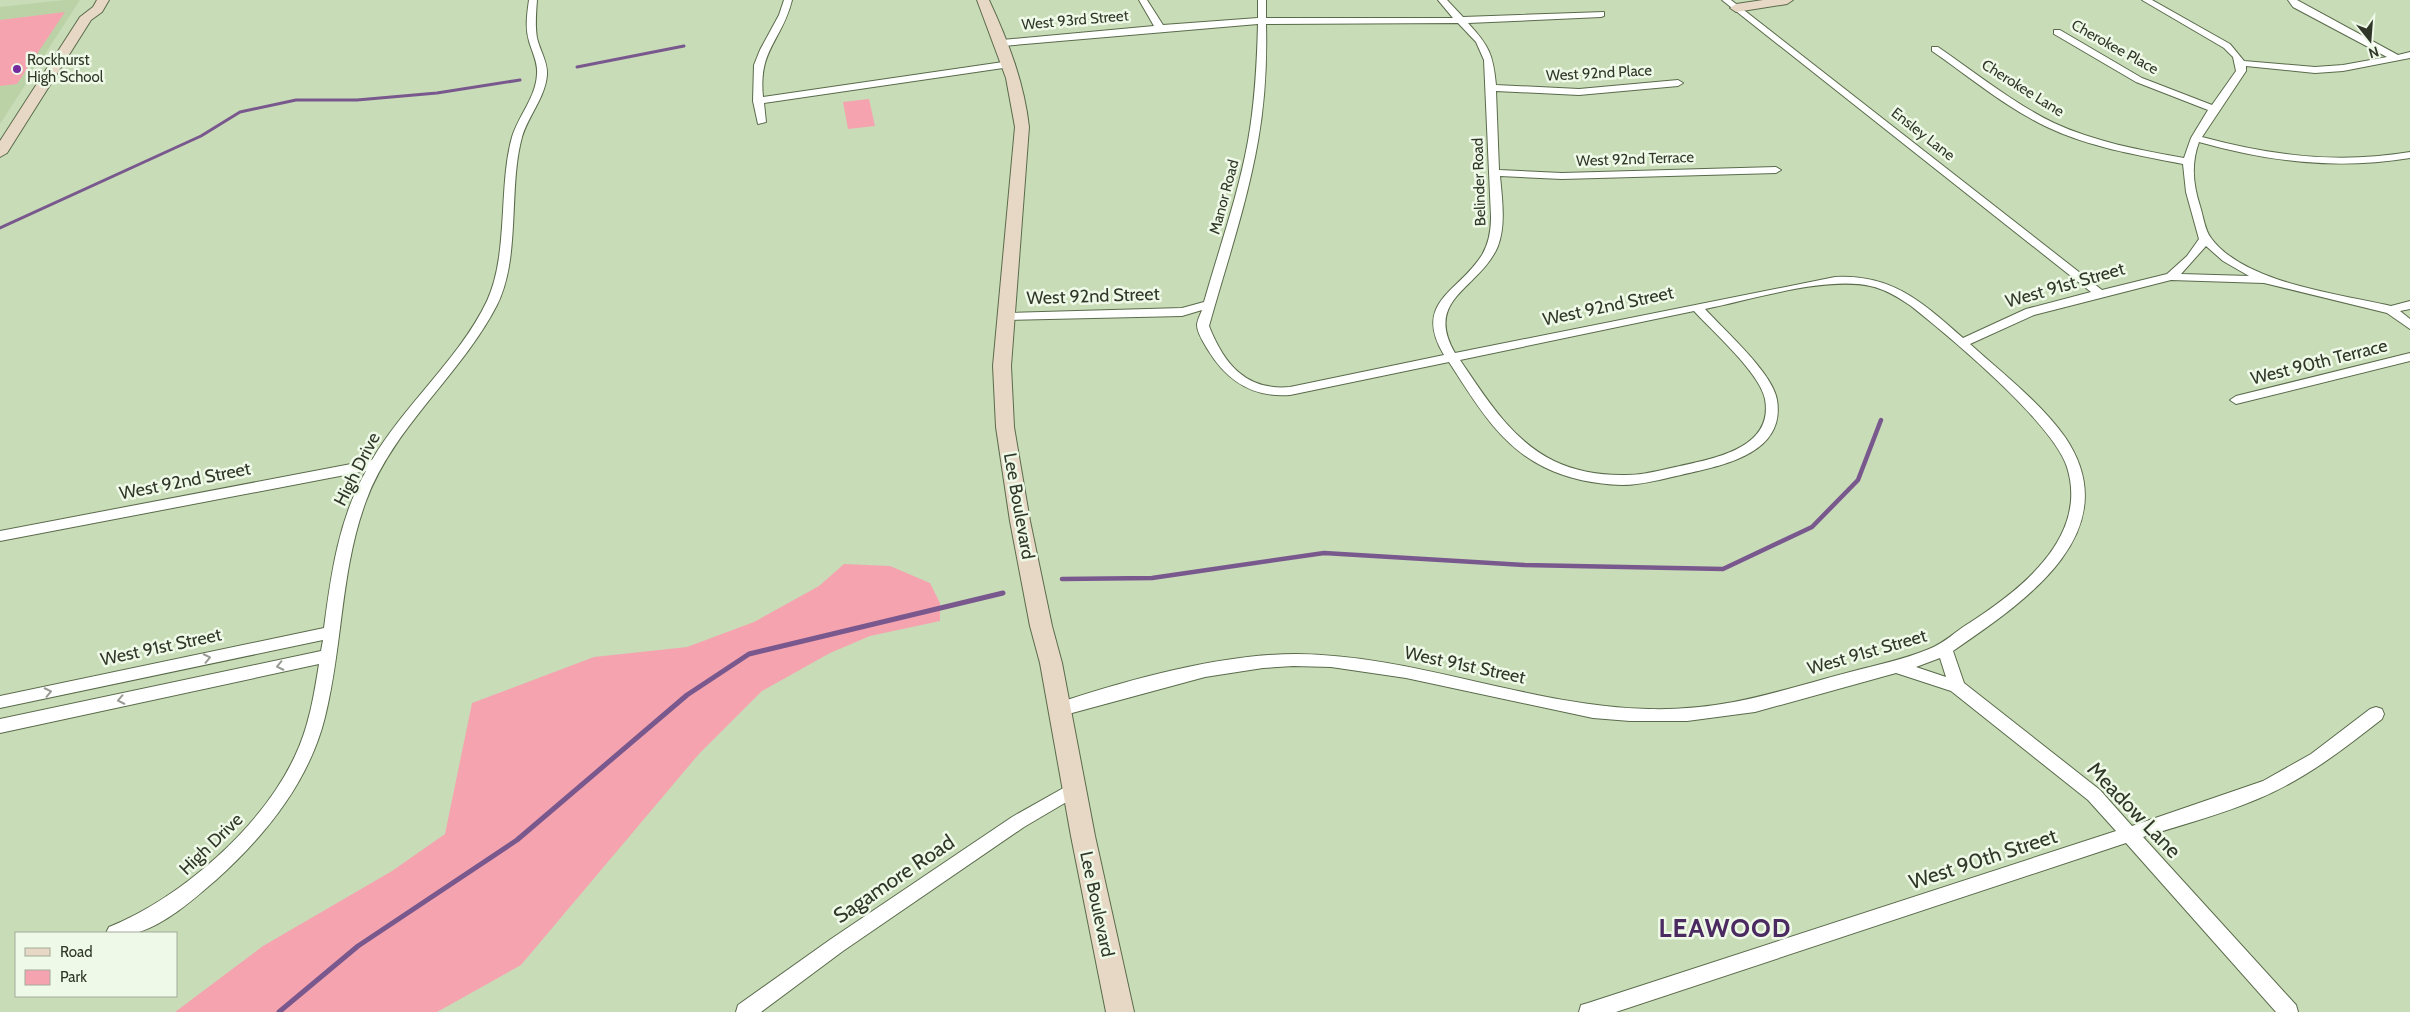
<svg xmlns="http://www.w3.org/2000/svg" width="2410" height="1012" font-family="Cabin,sans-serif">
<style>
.built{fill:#bbd2a7}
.green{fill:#f5a4af}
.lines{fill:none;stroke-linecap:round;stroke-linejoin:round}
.stream-far2{stroke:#79588e;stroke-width:3}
.stream-far1{stroke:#79588e;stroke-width:4.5}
.stream{stroke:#79588e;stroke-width:5}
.street-casing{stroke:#5a6b4b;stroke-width:2}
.secondary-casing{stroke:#5a6b4b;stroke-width:2}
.street{fill:#fff;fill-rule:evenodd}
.secondary{fill:#e7d8c5;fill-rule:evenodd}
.oneway{stroke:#989b94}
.poi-dot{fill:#752a9d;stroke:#eff9e7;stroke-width:2}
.labels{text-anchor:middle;stroke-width:5;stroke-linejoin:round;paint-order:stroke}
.far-street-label{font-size:15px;fill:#303729;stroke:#eff9e7}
.far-poi-label{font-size:15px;fill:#303729;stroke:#eff9e7;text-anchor:start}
.street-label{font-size:18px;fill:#303729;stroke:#eff9e7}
.near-street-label{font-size:21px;fill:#303729;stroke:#eff9e7}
.near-district-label{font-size:26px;font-weight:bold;letter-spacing:1px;fill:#4b2961;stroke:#eff9e7}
</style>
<rect width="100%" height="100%" fill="#c8dcb8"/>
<!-- built -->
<polygon class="built" points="64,0 80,0 0,124 0,7"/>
<!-- green -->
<g class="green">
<polygon points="65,12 17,84 0,86 0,20"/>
<polygon points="869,99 875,126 848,129 843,102"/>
<polygon points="844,564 890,566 930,583 940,603 940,621 870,636 830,653 762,691 698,755 521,965 437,1012 175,1012 263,946 392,871 445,834 472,703 594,657 687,647 754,622 819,586"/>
</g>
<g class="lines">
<!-- stream-far2 -->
<g class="stream-far2">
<polyline points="577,67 684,46"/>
<polyline points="0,228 201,136 240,112 296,100 357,100 437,93 520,80"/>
</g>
<!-- stream-far1 -->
<polyline class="stream-far1" points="1062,579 1152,578 1324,553 1524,565 1723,569 1812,527 1858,480 1881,420"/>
<!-- stream -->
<polyline class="stream" points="279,1012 358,946 517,840 687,695 749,654 1003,593"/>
<!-- street casing -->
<g class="street-casing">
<g id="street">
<path d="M529,0H537C536,13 535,26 537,38C540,51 548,62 547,75C545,98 528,116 522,137C508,188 521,257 497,305C461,375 393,427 366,501C340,571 343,646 325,717C309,782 265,836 216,880C194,899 167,923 139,932C129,935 116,933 106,933L109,927C181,898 262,827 295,756C309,727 314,695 319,664L0,733V719L321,651L323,640L0,708V696L324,628C331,574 339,518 366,471L0,541V531L372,460C404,405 460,358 487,301C509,253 498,187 512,137C519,115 536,97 537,74C538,62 532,52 529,41C525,28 527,14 529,0Z"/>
<path d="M784,0H792C782,41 758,49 763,97L1010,61L1015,64L1010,67L764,103L766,122L758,124L753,101L754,65L760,50L779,15Z"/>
<path d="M1139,0H1147L1163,25L1258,18V0H1266V18H1453L1438,0H1447L1463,17L1604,12V16L1601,17L1468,23C1489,46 1493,54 1496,85L1579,89L1678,80L1683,83L1678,86L1579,95L1496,91L1499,170L1562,173L1776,167L1781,170L1776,173L1562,179L1500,176C1502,198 1506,225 1498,246C1480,289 1423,298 1455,353L1835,277C1892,274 1922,302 1963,338L2026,309L2091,292L1722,0H1731L2102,290L2167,274L2187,256L2199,239L2186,192L2183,164C2137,155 2089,147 2047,127C2005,107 1970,77 1932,51V47H1938C1976,73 2013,103 2054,123C2095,142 2140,150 2184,158L2191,138L2208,110L2136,82L2054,34V30H2060L2142,78L2212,105L2236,71L2233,57L2224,48L2142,0H2152L2230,44L2244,61L2315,67L2343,65L2387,57L2293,7L2288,0H2297L2398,55L2410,52V58L2343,71L2315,73L2246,66V71L2202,137C2272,156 2338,164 2410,152V158C2337,170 2270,162 2199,142C2191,164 2193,184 2200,206C2203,215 2205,231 2211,238C2244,283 2339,294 2391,306L2410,301V309L2400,311L2410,319V329L2387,313L2264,283L2171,280L2034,315L1970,344C2002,373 2040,402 2065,437C2130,533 2021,604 1953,651L1964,683L2100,790L2132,826L2263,781L2311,754L2370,709L2376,707L2382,709L2384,714L2382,719C2344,749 2305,779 2260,798C2223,814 2182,825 2143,837L2296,1005L2298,1012H2276L2126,843L1616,1012H1579L1581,1005L1588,1003L2116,831L2088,800L1951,691L1896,673L1755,712L1687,721H1630L1593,718L1406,678L1331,667L1293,666L1263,668L1205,677L1061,716L1055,714L1053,709L1055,704C1127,680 1220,654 1296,654C1416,655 1529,706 1648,709C1725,711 1778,691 1850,672C1876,665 1903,660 1929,649C1942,644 1952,635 1963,627C2015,594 2090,540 2067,467C2053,423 1950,337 1911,306C1898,297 1885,289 1870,286C1826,276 1750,300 1705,309C1724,330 1773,373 1777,400C1786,455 1720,466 1681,475C1662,479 1642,485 1622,485C1595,484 1568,479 1544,467C1500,446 1475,402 1449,362L1290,395C1253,398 1227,381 1208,350C1204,343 1197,333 1197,325C1197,321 1200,315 1202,310L1182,316L1002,320L1000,317L1006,313L1182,308L1204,302C1219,249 1238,196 1248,141C1255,102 1257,63 1258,24L1002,46L997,43L1002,40L1154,26ZM1458,23L1476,42L1484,60L1491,217C1491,230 1489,243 1482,255C1459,292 1412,302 1444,355L1290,387C1246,391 1224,364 1209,326C1226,265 1247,204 1258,141C1265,102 1267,63 1266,24ZM2206,246L2223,261L2249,276L2181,274ZM1694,311C1712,331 1760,373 1765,399C1774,448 1715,458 1680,466C1661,470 1641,476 1621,475C1598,475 1575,471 1554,461C1511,440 1486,398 1460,360ZM1940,658L1946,677L1916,667Z"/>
<polygon points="2410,353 2410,361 2236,404 2230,400 2236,396"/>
<polygon points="1074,782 1080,784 1082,789 1080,794 1024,827 843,951 761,1012 736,1012 738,1005 831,939 1012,817"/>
</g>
</g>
<!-- secondary casing -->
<g class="secondary-casing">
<g id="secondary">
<polygon points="97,0 109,0 102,12 91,20 7,153 0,157 0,141 80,17 93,7"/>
<path d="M977,0H989C1008,41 1024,82 1029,127L1011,366L1014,427L1030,521L1052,626L1062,663L1095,836L1134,1012H1106L1071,836L1040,663L1030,626L1010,521L996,427L993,366L1015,127L1006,78Z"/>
<polygon points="1763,0 1793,0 1787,4 1736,12 1730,8 1736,4"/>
</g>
</g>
<!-- street -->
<use href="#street" class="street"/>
<!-- secondary -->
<use href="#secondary" class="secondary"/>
</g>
<!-- one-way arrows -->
<defs><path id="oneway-chevron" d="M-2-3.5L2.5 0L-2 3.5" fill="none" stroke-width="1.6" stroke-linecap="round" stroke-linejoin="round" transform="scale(1.25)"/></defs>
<g class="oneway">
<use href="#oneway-chevron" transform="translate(207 658) rotate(-12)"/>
<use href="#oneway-chevron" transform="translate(280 666) rotate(168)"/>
<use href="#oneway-chevron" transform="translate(48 692) rotate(-12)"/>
<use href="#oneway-chevron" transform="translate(121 700) rotate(168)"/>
</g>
<!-- markers -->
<circle class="poi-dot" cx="17" cy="69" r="5"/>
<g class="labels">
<!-- far-street labels -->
<g class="far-street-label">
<text transform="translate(1075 20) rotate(-5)" y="5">West 93rd Street</text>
<text transform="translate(2115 47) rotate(29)" y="5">Cherokee Place</text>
<text transform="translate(1599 73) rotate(-3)" y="5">West 92nd Place</text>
<text transform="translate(2023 88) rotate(32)" y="5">Cherokee Lane</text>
<text transform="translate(1923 134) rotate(38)" y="5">Ensley Lane</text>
<text transform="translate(1635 159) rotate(-2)" y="5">West 92nd Terrace</text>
<text transform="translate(1479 182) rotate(-92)" y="5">Belinder Road</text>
<text transform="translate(1224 197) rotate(-75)" y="5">Manor Road</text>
</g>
<!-- far-poi labels -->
<g class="far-poi-label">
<text x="27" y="65">Rockhurst<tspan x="27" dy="17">High School</tspan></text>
</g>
<!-- street labels -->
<g class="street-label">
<text transform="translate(2065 285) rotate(-16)" y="6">West 91st Street</text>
<text transform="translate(1093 296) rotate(-2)" y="6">West 92nd Street</text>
<text transform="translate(1608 306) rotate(-12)" y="6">West 92nd Street</text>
<text transform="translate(2319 362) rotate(-14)" y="6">West 90th Terrace</text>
<text transform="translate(357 469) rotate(-63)" y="6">High Drive</text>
<text transform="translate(185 481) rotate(-11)" y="6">West 92nd Street</text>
<text transform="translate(1019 506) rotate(80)" y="6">Lee Boulevard</text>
<text transform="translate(161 647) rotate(-12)" y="6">West 91st Street</text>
<text transform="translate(1867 652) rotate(-16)" y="6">West 91st Street</text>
<text transform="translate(1465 665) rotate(12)" y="6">West 91st Street</text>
<text transform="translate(211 844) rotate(-44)" y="6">High Drive</text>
<text transform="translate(1097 904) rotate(78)" y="6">Lee Boulevard</text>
</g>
<!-- near-street labels -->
<g class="near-street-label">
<text transform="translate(2134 810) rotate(46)" y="7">Meadow Lane</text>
<text transform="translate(1983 859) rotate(-18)" y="7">West 90th Street</text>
<text transform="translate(894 879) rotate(-34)" y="7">Sagamore Road</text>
</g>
<!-- near-district labels -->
<g class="near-district-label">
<text x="1725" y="937">LEAWOOD</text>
</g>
</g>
<!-- legend -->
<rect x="15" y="932" width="162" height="65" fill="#eff9e7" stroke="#a3ab9b"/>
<rect x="25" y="948" width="25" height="8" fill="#e7d8c5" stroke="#a3ab9b"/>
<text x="60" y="957" font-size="15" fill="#303729">Road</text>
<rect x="25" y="970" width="25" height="15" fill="#f5a4af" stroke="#a3ab9b"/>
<text x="60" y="982" font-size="15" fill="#303729">Park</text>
<!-- north arrow -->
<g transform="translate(2370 40) rotate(163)" stroke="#eff9e7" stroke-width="4" paint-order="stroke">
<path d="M0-4L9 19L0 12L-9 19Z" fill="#303729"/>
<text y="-8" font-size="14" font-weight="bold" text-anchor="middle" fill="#303729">N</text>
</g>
</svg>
